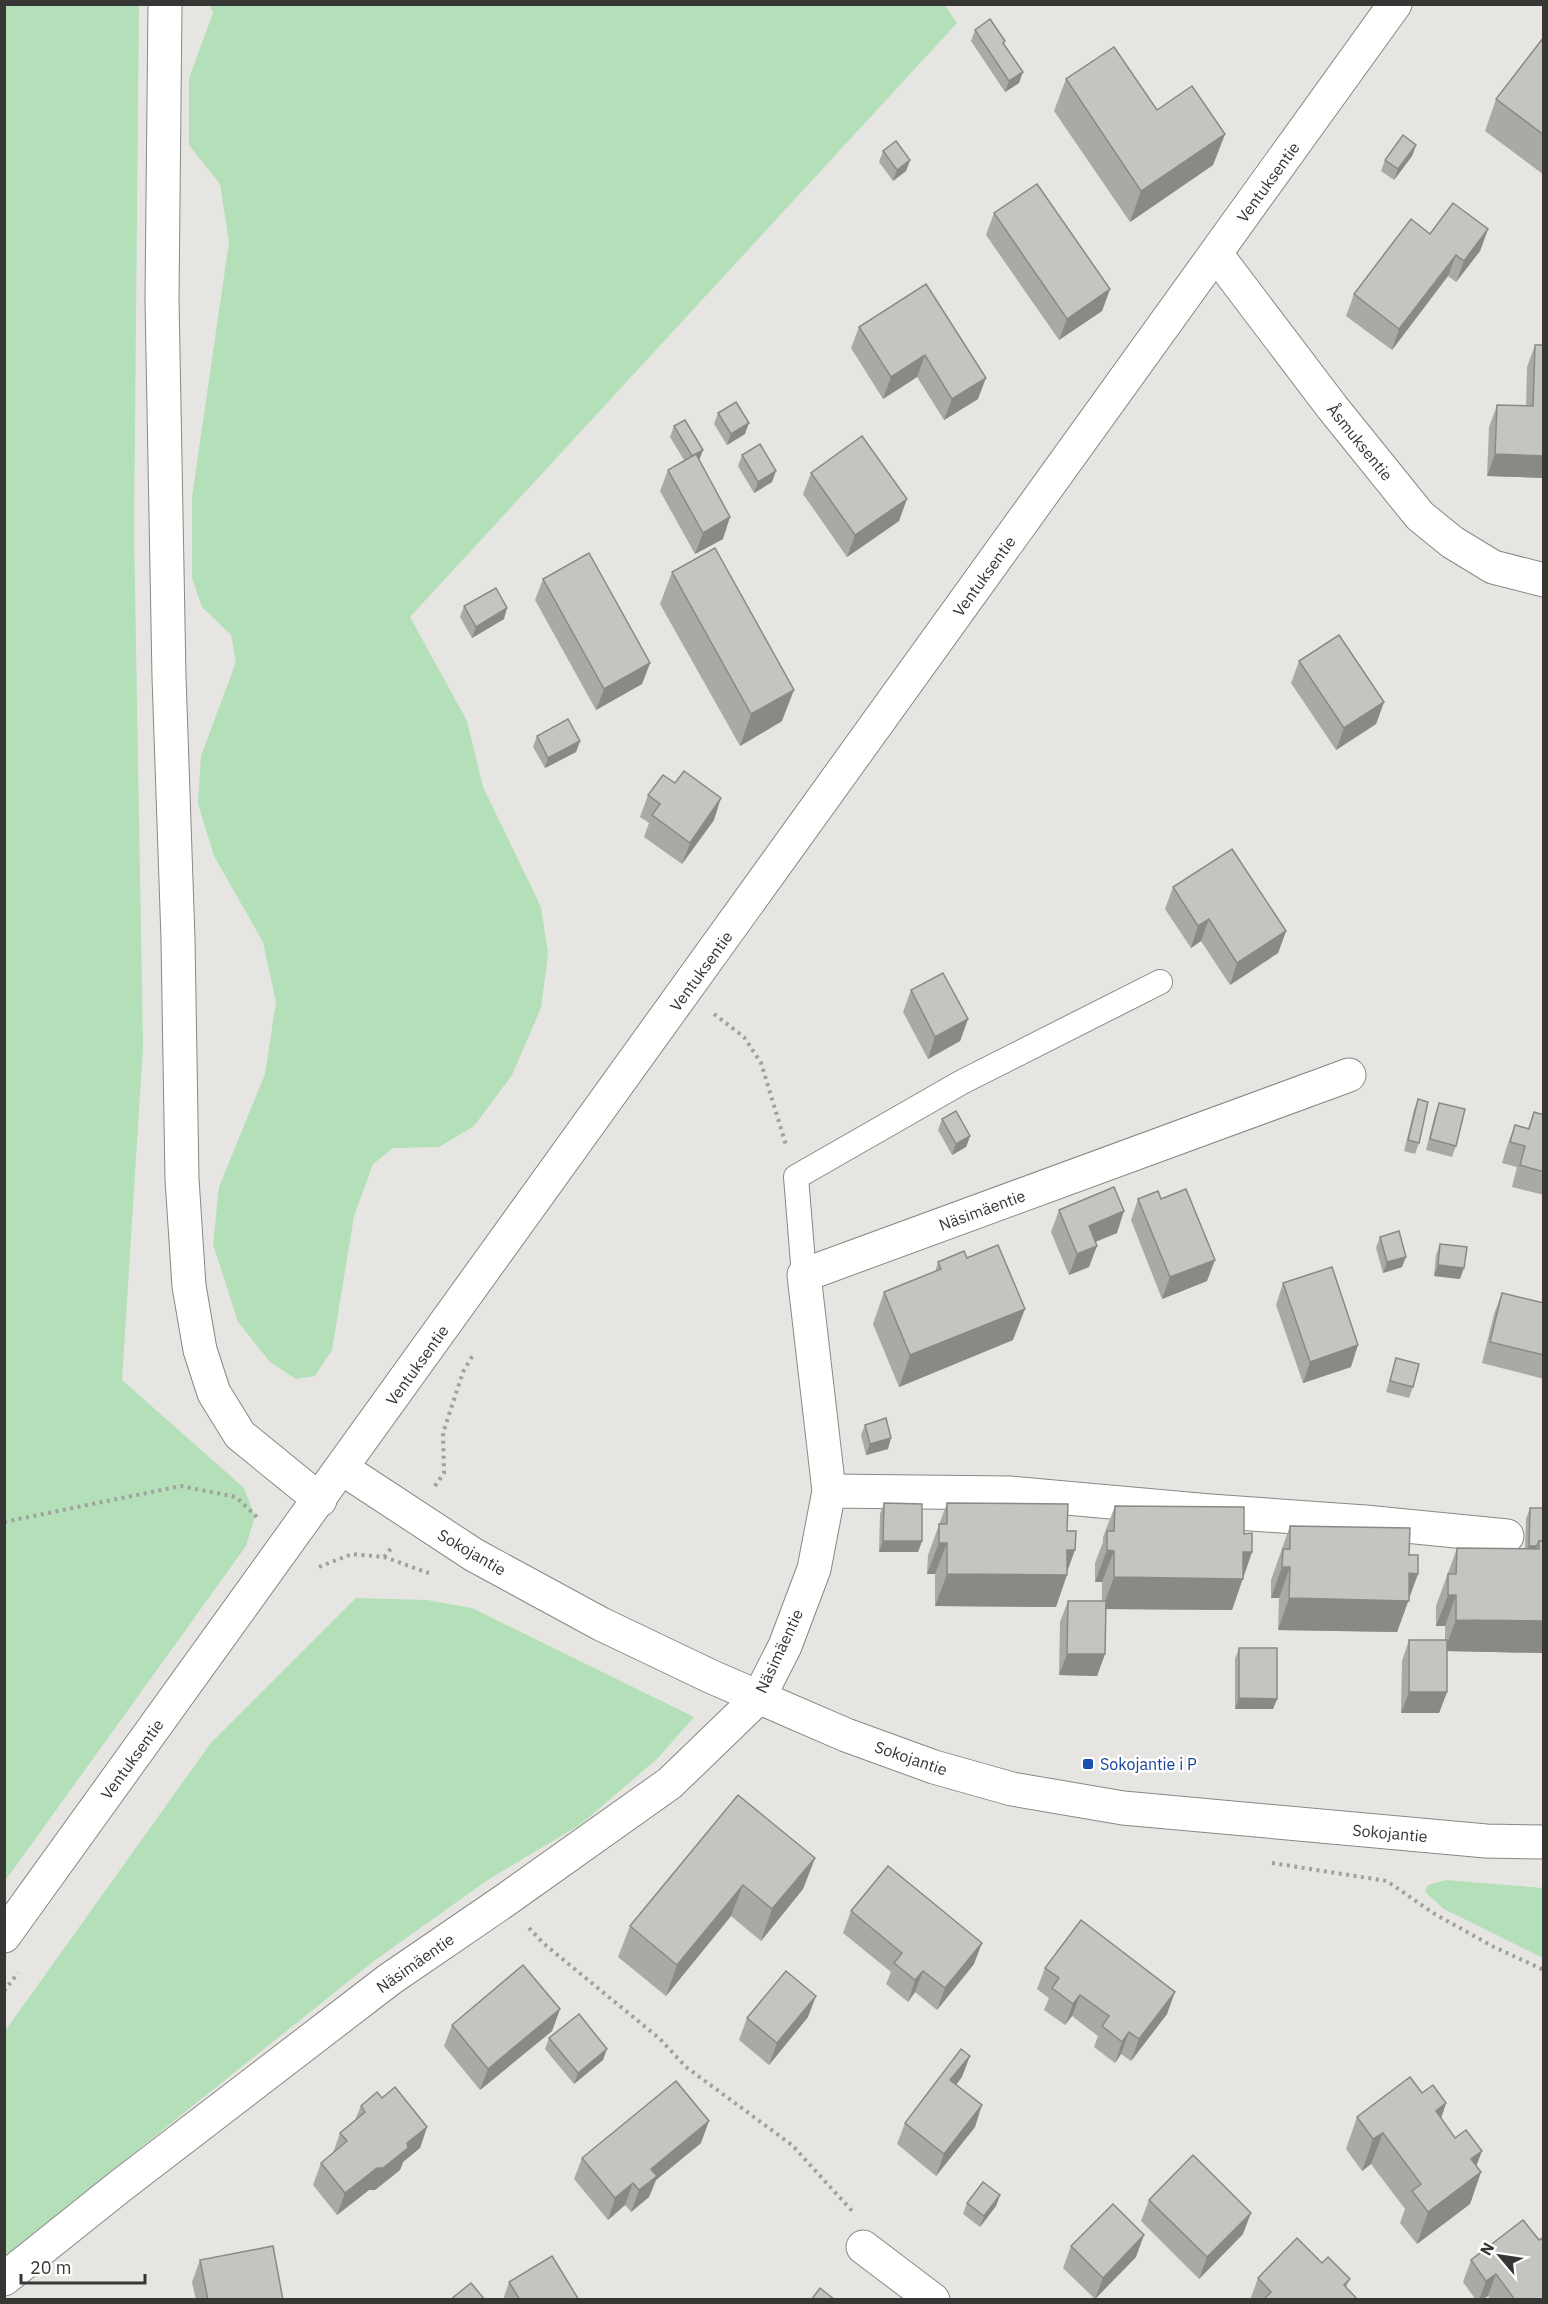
<svg xmlns="http://www.w3.org/2000/svg" width="1548" height="2304" font-family="'IBM Plex Sans',sans-serif">
<style>
.green{fill:#b3e0b8}
.lines{fill:none;stroke-linecap:round;stroke-linejoin:round}
.service-casing{stroke:#888884;stroke-width:26}
.minor-casing{stroke:#888884;stroke-width:35}
.tertiary-casing{stroke:#888884;stroke-width:35}
.secondary-casing{stroke:#888884;stroke-width:35}
.path{stroke:#a1a09d;stroke-width:4;stroke-dasharray:3 4.5;stroke-linecap:butt}
.service{stroke:#fff;stroke-width:24}
.minor{stroke:#fff;stroke-width:33}
.tertiary{stroke:#fff;stroke-width:33}
.secondary{stroke:#fff;stroke-width:33}
.wall{fill:#a9a9a5}
.shaded-wall{fill:#898986}
.building{fill:#c4c4c0;stroke:#898986;stroke-width:1.5}
.transit-dot{fill:#1a4fb4;stroke:#fff;stroke-width:2}
.labels{text-anchor:middle;stroke-width:5;stroke-linejoin:round;paint-order:stroke}
.street-label{font-size:16px;fill:#363634;stroke:#fff}
.transit-label{font-size:16px;fill:#164399;stroke:#fff;text-anchor:start}
</style>
<rect width="100%" height="100%" fill="#e6e5e1"/>
<!-- green -->
<g class="green">
<polygon points="4,5 139,5 134,531 143,1047 122,1380 244,1488 255,1516 246,1546 5,1881"/>
<polygon points="945,5 957,23 410,617 467,721 483,787 541,907 548,954 541,1008 512,1075 474,1126 439,1147 393,1148 373,1164 354,1216 332,1350 315,1376 296,1379 270,1362 238,1322 213,1244 219,1187 265,1074 276,1002 263,942 214,856 198,804 201,756 236,662 231,635 202,607 192,578 192,497 229,242 220,184 189,145 189,78 213,13 210,5"/>
<polygon points="356,1598 427,1600 472,1608 694,1717 658,1758 581,1824 489,1879 374,1961 5,2256 5,2031 210,1744"/>
<polygon points="1446,1880 1543,1888 1543,1958 1444,1909 1425,1892 1428,1885"/>
</g>
<g class="lines">
<!-- service casing -->
<g class="service-casing">
<polyline id="service" points="804,1275 796,1177 962,1082 1160,982"/>
</g>
<!-- minor casing -->
<g class="minor-casing">
<g id="minor">
<polyline points="165,4 162,299 169,677 178,939 182,1179 189,1286 200,1350 214,1393 240,1435 320,1500"/>
<polyline points="1216,254 1332,407 1420,516 1452,542 1493,567 1544,580"/>
<polyline points="829,1491 1010,1493 1210,1511 1365,1522 1507,1536"/>
<polyline points="863,2247 933,2300"/>
<polyline points="4,2279 119,2187 390,1979 504,1901 670,1783 759,1697 785,1646 814,1569 829,1491 804,1275 1349,1075"/>
</g>
</g>
<!-- tertiary casing -->
<g class="tertiary-casing">
<polyline id="tertiary" points="343,1469 474,1555 601,1624 712,1677 846,1735 934,1767 1012,1789 1123,1808 1486,1841 1544,1842"/>
</g>
<!-- secondary casing -->
<g class="secondary-casing">
<polyline id="secondary" points="4,1936 1395,4"/>
</g>
<!-- path -->
<g class="path">
<polyline points="714,1014 744,1037 761,1063 786,1145"/>
<polyline points="435,1486 444,1473 443,1433 463,1372 473,1355"/>
<polyline points="4,1522 181,1486 236,1497 259,1519"/>
<polyline points="384,1557 393,1546"/>
<polyline points="319,1567 352,1554 384,1557 429,1573"/>
<polyline points="1272,1863 1387,1881 1433,1913 1494,1947 1544,1970"/>
<polyline points="529,1928 543,1943 660,2039 686,2067 792,2145 852,2211"/>
<polyline points="4,1991 18,1973"/>
</g>
<!-- service -->
<use href="#service" class="service"/>
<!-- minor -->
<use href="#minor" class="minor"/>
<!-- tertiary -->
<use href="#tertiary" class="tertiary"/>
<!-- secondary -->
<use href="#secondary" class="secondary"/>
</g>
<!-- wall -->
<g class="wall">
<polygon points="975,30 1005,41 1004,45 1019,83 1005,92 971,41"/>
<polygon points="1544,37 1544,175 1485,131 1496,99"/>
<polygon points="1066,79 1225,134 1213,165 1130,222 1054,111"/>
<polygon points="1416,145 1412,156 1394,180 1381,171 1385,160"/>
<polygon points="883,151 910,160 906,171 893,181 879,162"/>
<polygon points="994,213 1110,289 1102,311 1059,340 986,235"/>
<polygon points="1488,229 1480,251 1456,282 1448,276 1392,350 1346,316 1354,294 1430,234"/>
<polygon points="926,284 978,399 944,420 917,377 883,399 851,348 859,327"/>
<polygon points="1535,345 1544,478 1487,476 1489,427 1497,405 1526,406 1527,367"/>
<polygon points="718,413 745,434 727,445 714,424"/>
<polygon points="674,426 699,460 723,539 695,554 660,491 668,470 684,460 670,437"/>
<polygon points="742,455 772,482 754,493 738,466"/>
<polygon points="811,473 899,521 847,557 803,494"/>
<polygon points="672,572 782,721 740,746 660,604"/>
<polygon points="543,579 650,663 642,684 596,710 535,600"/>
<polygon points="464,606 504,619 472,638 460,617"/>
<polygon points="1299,661 1384,702 1376,724 1336,750 1291,683"/>
<polygon points="537,736 580,741 576,752 545,768 533,747"/>
<polygon points="648,795 714,820 682,864 644,837 649,823 640,817"/>
<polygon points="1173,887 1286,931 1278,953 1230,985 1201,941 1191,948 1165,909"/>
<polygon points="911,990 968,1019 960,1041 928,1059 903,1012"/>
<polygon points="1418,1099 1419,1143 1415,1154 1404,1151 1414,1110"/>
<polygon points="1439,1103 1456,1146 1452,1157 1426,1150 1435,1114"/>
<polygon points="1534,1112 1544,1115 1544,1195 1512,1187 1517,1167 1502,1163 1507,1146 1515,1125 1528,1128"/>
<polygon points="942,1119 970,1136 966,1147 952,1155 938,1130"/>
<polygon points="1138,1199 1161,1199 1207,1281 1162,1299 1131,1220"/>
<polygon points="1059,1210 1117,1233 1096,1242 1089,1267 1069,1275 1051,1232"/>
<polygon points="1380,1237 1402,1267 1383,1273 1376,1248"/>
<polygon points="1440,1244 1460,1279 1434,1276 1436,1255"/>
<polygon points="967,1258 1013,1340 899,1387 873,1324 884,1292 935,1272 938,1262"/>
<polygon points="1283,1283 1351,1367 1303,1383 1276,1305"/>
<polygon points="1502,1293 1544,1303 1544,1379 1482,1363 1494,1314"/>
<polygon points="1396,1358 1413,1387 1409,1398 1386,1392"/>
<polygon points="865,1425 888,1449 866,1455 861,1435"/>
<polygon points="884,1503 922,1541 918,1552 879,1552 880,1514"/>
<polygon points="947,1503 1067,1571 1056,1607 935,1606 935,1574 927,1574 928,1555"/>
<polygon points="1115,1506 1244,1534 1252,1552 1232,1610 1106,1609 1105,1654 1097,1676 1059,1675 1060,1622 1068,1601 1102,1601 1102,1582 1095,1582 1095,1563 1103,1542 1103,1537"/>
<polygon points="1530,1508 1544,1508 1544,1653 1447,1651 1447,1692 1439,1713 1401,1713 1402,1661 1409,1640 1445,1640 1445,1626 1436,1626 1436,1606 1457,1548 1525,1549 1526,1519"/>
<polygon points="1290,1526 1409,1599 1397,1632 1278,1630 1279,1598 1271,1598 1271,1580"/>
<polygon points="1239,1648 1277,1699 1273,1709 1235,1709 1235,1659"/>
<polygon points="815,1858 803,1889 761,1941 731,1916 666,1996 618,1957 630,1926"/>
<polygon points="851,1911 974,1964 937,2010 915,1992 908,2002 886,1984 891,1972 843,1933"/>
<polygon points="1045,1968 1167,2014 1131,2061 1121,2054 1115,2063 1094,2047 1098,2036 1072,2016 1065,2025 1044,2010 1049,1998 1037,1989"/>
<polygon points="560,2009 552,2031 480,2090 444,2046 452,2025"/>
<polygon points="808,2017 769,2065 739,2040 747,2018"/>
<polygon points="549,2038 603,2060 574,2084 545,2049"/>
<polygon points="962,2077 956,2085 975,2127 936,2176 897,2144 905,2123"/>
<polygon points="1422,2093 1446,2103 1441,2119 1481,2172 1470,2204 1417,2244 1400,2223 1405,2209 1371,2164 1362,2171 1346,2149 1357,2117"/>
<polygon points="382,2098 427,2127 420,2148 403,2162 400,2170 375,2190 369,2190 337,2215 313,2185 321,2163 333,2153 340,2133 355,2120 361,2106"/>
<polygon points="701,2143 656,2180 649,2197 631,2212 625,2205 608,2220 574,2179 582,2158"/>
<polygon points="1000,2195 996,2206 980,2227 963,2214 967,2203"/>
<polygon points="1149,2200 1243,2234 1199,2279 1141,2221"/>
<polygon points="1539,2240 1544,2300 1491,2300 1488,2296 1482,2300 1476,2300 1463,2282 1471,2260"/>
<polygon points="1071,2246 1136,2257 1095,2299 1063,2268"/>
<polygon points="200,2260 283,2300 196,2300 192,2282"/>
<polygon points="1322,2263 1350,2279 1346,2287 1358,2300 1250,2300 1258,2278"/>
<polygon points="509,2282 579,2300 503,2300"/>
</g>
<!-- shaded-wall -->
<g class="shaded-wall">
<polygon points="1023,72 1019,83 1005,92 1009,81"/>
<polygon points="1225,134 1213,165 1130,222 1141,191"/>
<polygon points="1416,145 1412,156 1394,180 1398,169"/>
<polygon points="910,160 906,171 893,181 897,170"/>
<polygon points="1488,229 1480,251 1456,282 1464,261"/>
<polygon points="1456,255 1448,276 1392,350 1399,329"/>
<polygon points="1110,289 1102,311 1059,340 1067,319"/>
<polygon points="925,355 917,377 883,399 891,377"/>
<polygon points="986,378 978,399 944,420 952,399"/>
<polygon points="749,423 745,434 727,445 731,434"/>
<polygon points="703,450 699,461 692,456"/>
<polygon points="1495,454 1544,456 1544,478 1487,476"/>
<polygon points="776,471 772,482 754,493 758,482"/>
<polygon points="907,499 899,521 847,557 855,535"/>
<polygon points="730,517 723,539 695,554 703,533"/>
<polygon points="507,608 504,619 472,638 476,627"/>
<polygon points="650,663 642,684 596,710 604,689"/>
<polygon points="794,690 782,721 740,746 751,714"/>
<polygon points="1384,702 1376,724 1336,750 1344,728"/>
<polygon points="580,741 576,752 545,768 548,758"/>
<polygon points="721,798 714,820 682,864 690,843"/>
<polygon points="1209,919 1201,941 1191,948 1198,926"/>
<polygon points="1286,931 1278,953 1230,985 1237,963"/>
<polygon points="968,1019 960,1041 928,1059 935,1037"/>
<polygon points="970,1136 966,1147 952,1155 956,1144"/>
<polygon points="1124,1211 1117,1233 1081,1247 1089,1226"/>
<polygon points="1097,1246 1089,1267 1069,1275 1077,1254"/>
<polygon points="1406,1257 1402,1267 1383,1273 1387,1262"/>
<polygon points="1215,1260 1207,1281 1162,1299 1170,1277"/>
<polygon points="1438,1265 1464,1268 1460,1279 1434,1276"/>
<polygon points="1025,1309 1013,1340 899,1387 910,1355"/>
<polygon points="1358,1345 1351,1367 1303,1383 1310,1362"/>
<polygon points="891,1438 888,1449 866,1455 870,1444"/>
<polygon points="883,1541 922,1541 918,1552 879,1552"/>
<polygon points="939,1543 947,1543 935,1574 927,1574"/>
<polygon points="1529,1546 1537,1546 1533,1557 1525,1557"/>
<polygon points="1067,1550 1075,1550 1066,1575 1067,1575 1056,1607 935,1606 947,1574"/>
<polygon points="1107,1550 1114,1551 1102,1582 1095,1582"/>
<polygon points="1243,1552 1252,1552 1232,1610 1102,1609 1114,1577"/>
<polygon points="1282,1567 1290,1567 1279,1598 1271,1598"/>
<polygon points="1409,1573 1418,1574 1397,1632 1278,1630 1289,1598"/>
<polygon points="1448,1595 1456,1595 1445,1626 1436,1626"/>
<polygon points="1456,1620 1544,1621 1544,1653 1444,1651"/>
<polygon points="1067,1654 1105,1654 1097,1676 1059,1675"/>
<polygon points="1409,1692 1447,1692 1439,1713 1401,1713"/>
<polygon points="1239,1698 1277,1699 1273,1709 1235,1709"/>
<polygon points="815,1858 803,1889 761,1941 772,1909"/>
<polygon points="743,1885 731,1916 666,1996 677,1965"/>
<polygon points="982,1943 974,1964 937,2010 945,1988"/>
<polygon points="923,1971 915,1992 908,2002 915,1980"/>
<polygon points="1175,1992 1167,2014 1131,2061 1139,2039"/>
<polygon points="1080,1995 1072,2016 1065,2025 1073,2004"/>
<polygon points="816,1996 808,2017 769,2065 777,2043"/>
<polygon points="560,2009 552,2031 480,2090 488,2069"/>
<polygon points="1129,2032 1121,2054 1115,2063 1122,2042"/>
<polygon points="607,2049 603,2060 574,2084 578,2073"/>
<polygon points="970,2056 962,2077 942,2102 950,2080"/>
<polygon points="1446,2103 1435,2135 1436,2111"/>
<polygon points="982,2105 975,2127 936,2176 944,2154"/>
<polygon points="709,2121 701,2143 656,2180 649,2197 631,2212 639,2190 651,2169"/>
<polygon points="427,2127 420,2148 403,2162 400,2170 375,2190 369,2190 337,2215 345,2193"/>
<polygon points="1383,2133 1371,2164 1362,2171 1373,2139"/>
<polygon points="1482,2151 1471,2180 1481,2172 1470,2204 1417,2244 1428,2212 1471,2159"/>
<polygon points="633,2183 625,2205 608,2220 615,2198"/>
<polygon points="1000,2195 996,2206 980,2227 984,2216"/>
<polygon points="1251,2213 1243,2234 1199,2279 1207,2257"/>
<polygon points="1144,2235 1136,2257 1095,2299 1103,2278"/>
<polygon points="1496,2274 1488,2296 1482,2300 1479,2300 1486,2281"/>
</g>
<!-- building -->
<g class="building">
<polygon points="990,19 1005,41 1003,43 1023,72 1009,81 975,30"/>
<polygon points="1544,37 1544,135 1496,99"/>
<polygon points="1114,47 1157,110 1192,86 1225,134 1141,191 1066,79"/>
<polygon points="1403,135 1416,145 1398,169 1385,160"/>
<polygon points="896,141 910,160 897,170 883,151"/>
<polygon points="1037,184 1110,289 1067,319 994,213"/>
<polygon points="1453,203 1488,229 1464,261 1456,255 1399,329 1354,294 1411,219 1430,234"/>
<polygon points="926,284 986,378 952,399 925,355 891,377 859,327"/>
<polygon points="1535,345 1544,345 1544,456 1495,454 1497,405 1533,406"/>
<polygon points="736,402 749,423 731,434 718,413"/>
<polygon points="685,420 703,450 692,456 674,426"/>
<polygon points="862,436 907,499 855,535 811,473"/>
<polygon points="760,444 776,471 758,482 742,455"/>
<polygon points="696,454 730,517 703,533 668,470"/>
<polygon points="715,548 794,690 751,714 672,572"/>
<polygon points="589,553 650,663 604,689 543,579"/>
<polygon points="496,588 507,608 476,627 464,606"/>
<polygon points="1339,635 1384,702 1344,728 1299,661"/>
<polygon points="568,719 580,741 548,758 537,736"/>
<polygon points="684,771 721,798 690,843 652,815 660,804 648,795 663,775 675,783"/>
<polygon points="1232,849 1286,931 1237,963 1209,919 1198,926 1173,887"/>
<polygon points="943,973 968,1019 935,1037 911,990"/>
<polygon points="1418,1099 1428,1102 1419,1143 1408,1140"/>
<polygon points="1439,1103 1465,1109 1456,1146 1430,1139"/>
<polygon points="956,1111 970,1136 956,1144 942,1119"/>
<polygon points="1534,1112 1544,1115 1544,1172 1520,1165 1525,1146 1510,1142 1515,1125 1529,1129"/>
<polygon points="1114,1187 1124,1211 1089,1226 1097,1246 1077,1254 1059,1210"/>
<polygon points="1186,1189 1215,1260 1170,1277 1138,1199 1158,1191 1161,1199"/>
<polygon points="1399,1231 1406,1257 1387,1262 1380,1237"/>
<polygon points="1440,1244 1467,1247 1464,1268 1438,1265"/>
<polygon points="998,1245 1025,1309 910,1355 884,1292 941,1269 938,1262 964,1251 967,1258"/>
<polygon points="1332,1267 1358,1345 1310,1362 1283,1283"/>
<polygon points="1502,1293 1544,1303 1544,1355 1490,1342"/>
<polygon points="1396,1358 1419,1364 1413,1387 1390,1381"/>
<polygon points="886,1418 891,1438 870,1444 865,1425"/>
<polygon points="884,1503 922,1504 922,1541 883,1541"/>
<polygon points="947,1503 1068,1504 1067,1531 1076,1531 1075,1550 1067,1550 1067,1575 947,1574 947,1543 939,1543 939,1524 947,1524"/>
<polygon points="1115,1506 1244,1507 1244,1534 1252,1533 1252,1552 1243,1552 1243,1579 1114,1577 1114,1551 1107,1550 1107,1531 1114,1531"/>
<polygon points="1530,1508 1544,1508 1544,1541 1539,1541 1537,1546 1529,1546"/>
<polygon points="1290,1526 1410,1528 1409,1555 1418,1555 1418,1574 1409,1573 1409,1601 1289,1598 1290,1567 1282,1567 1283,1549 1290,1549"/>
<polygon points="1539,1541 1544,1541 1544,1621 1456,1620 1456,1595 1448,1595 1448,1574 1456,1574 1457,1548 1539,1549"/>
<polygon points="1068,1601 1106,1601 1105,1654 1067,1654"/>
<rect x="1409" y="1640" width="38" height="52"/>
<polygon points="1239,1648 1277,1648 1277,1699 1239,1698"/>
<polygon points="738,1795 815,1858 772,1909 743,1885 677,1965 630,1926"/>
<polygon points="888,1866 982,1943 945,1988 923,1971 915,1980 894,1963 902,1953 851,1911"/>
<polygon points="1081,1920 1175,1992 1139,2039 1129,2032 1122,2042 1102,2026 1109,2016 1080,1995 1073,2004 1052,1988 1059,1978 1045,1968"/>
<polygon points="523,1965 560,2009 488,2069 452,2025"/>
<polygon points="786,1971 816,1996 777,2043 747,2018"/>
<polygon points="579,2014 607,2049 578,2073 549,2038"/>
<polygon points="961,2049 970,2056 950,2080 982,2105 944,2154 905,2123"/>
<polygon points="1410,2077 1422,2093 1433,2085 1446,2103 1436,2111 1455,2138 1466,2130 1482,2151 1471,2159 1481,2172 1428,2212 1412,2191 1421,2184 1383,2133 1373,2139 1357,2117"/>
<polygon points="676,2081 709,2121 651,2169 657,2176 639,2190 633,2183 615,2198 582,2158"/>
<polygon points="395,2087 427,2127 407,2143 408,2148 383,2168 377,2168 345,2193 321,2163 347,2141 340,2133 365,2112 361,2106 377,2092 382,2098"/>
<polygon points="1193,2155 1251,2213 1207,2257 1149,2200"/>
<polygon points="983,2182 1000,2195 984,2216 967,2203"/>
<polygon points="1113,2204 1144,2235 1103,2278 1071,2246"/>
<polygon points="1523,2220 1539,2240 1544,2237 1544,2300 1515,2300 1496,2274 1486,2281 1471,2260"/>
<polygon points="1297,2238 1322,2263 1328,2257 1350,2279 1344,2285 1358,2300 1267,2300 1265,2298 1271,2292 1258,2278"/>
<polygon points="273,2246 283,2300 208,2300 200,2260"/>
<polygon points="552,2256 579,2300 520,2300 509,2282"/>
<polygon points="471,2283 485,2300 450,2300"/>
<polygon points="820,2288 835,2300 811,2300"/>
</g>
<!-- markers -->
<rect class="transit-dot" x="1082" y="1758" width="12" height="12" rx="3"/>
<g class="labels">
<!-- street labels -->
<g class="street-label">
<text transform="translate(1268 182) rotate(-54)" y="6">Ventuksentie</text>
<text transform="translate(1360 442) rotate(51)" y="6">Åsmuksentie</text>
<text transform="translate(984 576) rotate(-54)" y="6">Ventuksentie</text>
<text transform="translate(701 971) rotate(-54)" y="6">Ventuksentie</text>
<text transform="translate(982 1210) rotate(-20)" y="6">Näsimäentie</text>
<text transform="translate(417 1365) rotate(-54)" y="6">Ventuksentie</text>
<text transform="translate(472 1552) rotate(30)" y="6">Sokojantie</text>
<text transform="translate(779 1651) rotate(-65)" y="6">Näsimäentie</text>
<text transform="translate(911 1758) rotate(19)" y="6">Sokojantie</text>
<text transform="translate(132 1759) rotate(-54)" y="6">Ventuksentie</text>
<text transform="translate(1390 1833) rotate(5)" y="6">Sokojantie</text>
<text transform="translate(415 1963) rotate(-35)" y="6">Näsimäentie</text>
</g>
<!-- transit labels -->
<g class="transit-label">
<text x="1100" y="1770">Sokojantie i P</text>
</g>
</g>
<!-- border -->
<rect width="1548" height="2304" fill="none" stroke="#363634" stroke-width="12"/>
<!-- north arrow -->
<g transform="translate(1500 2256) rotate(299)" stroke="#ffffff" stroke-width="4.5" paint-order="stroke">
<path d="M0-4.5L10 22L0 15L-10 22Z" fill="#363634"/>
<text y="-9" font-size="16" font-weight="bold" text-anchor="middle" fill="#363634">N</text>
</g>
<!-- scale -->
<path d="M21 2274v9h124v-9" fill="none" stroke="#363634" stroke-width="3"/>
<text x="30" y="2274" font-size="18" fill="#363634" stroke="#ffffff" stroke-width="4.5" paint-order="stroke">20 m</text>
</svg>
